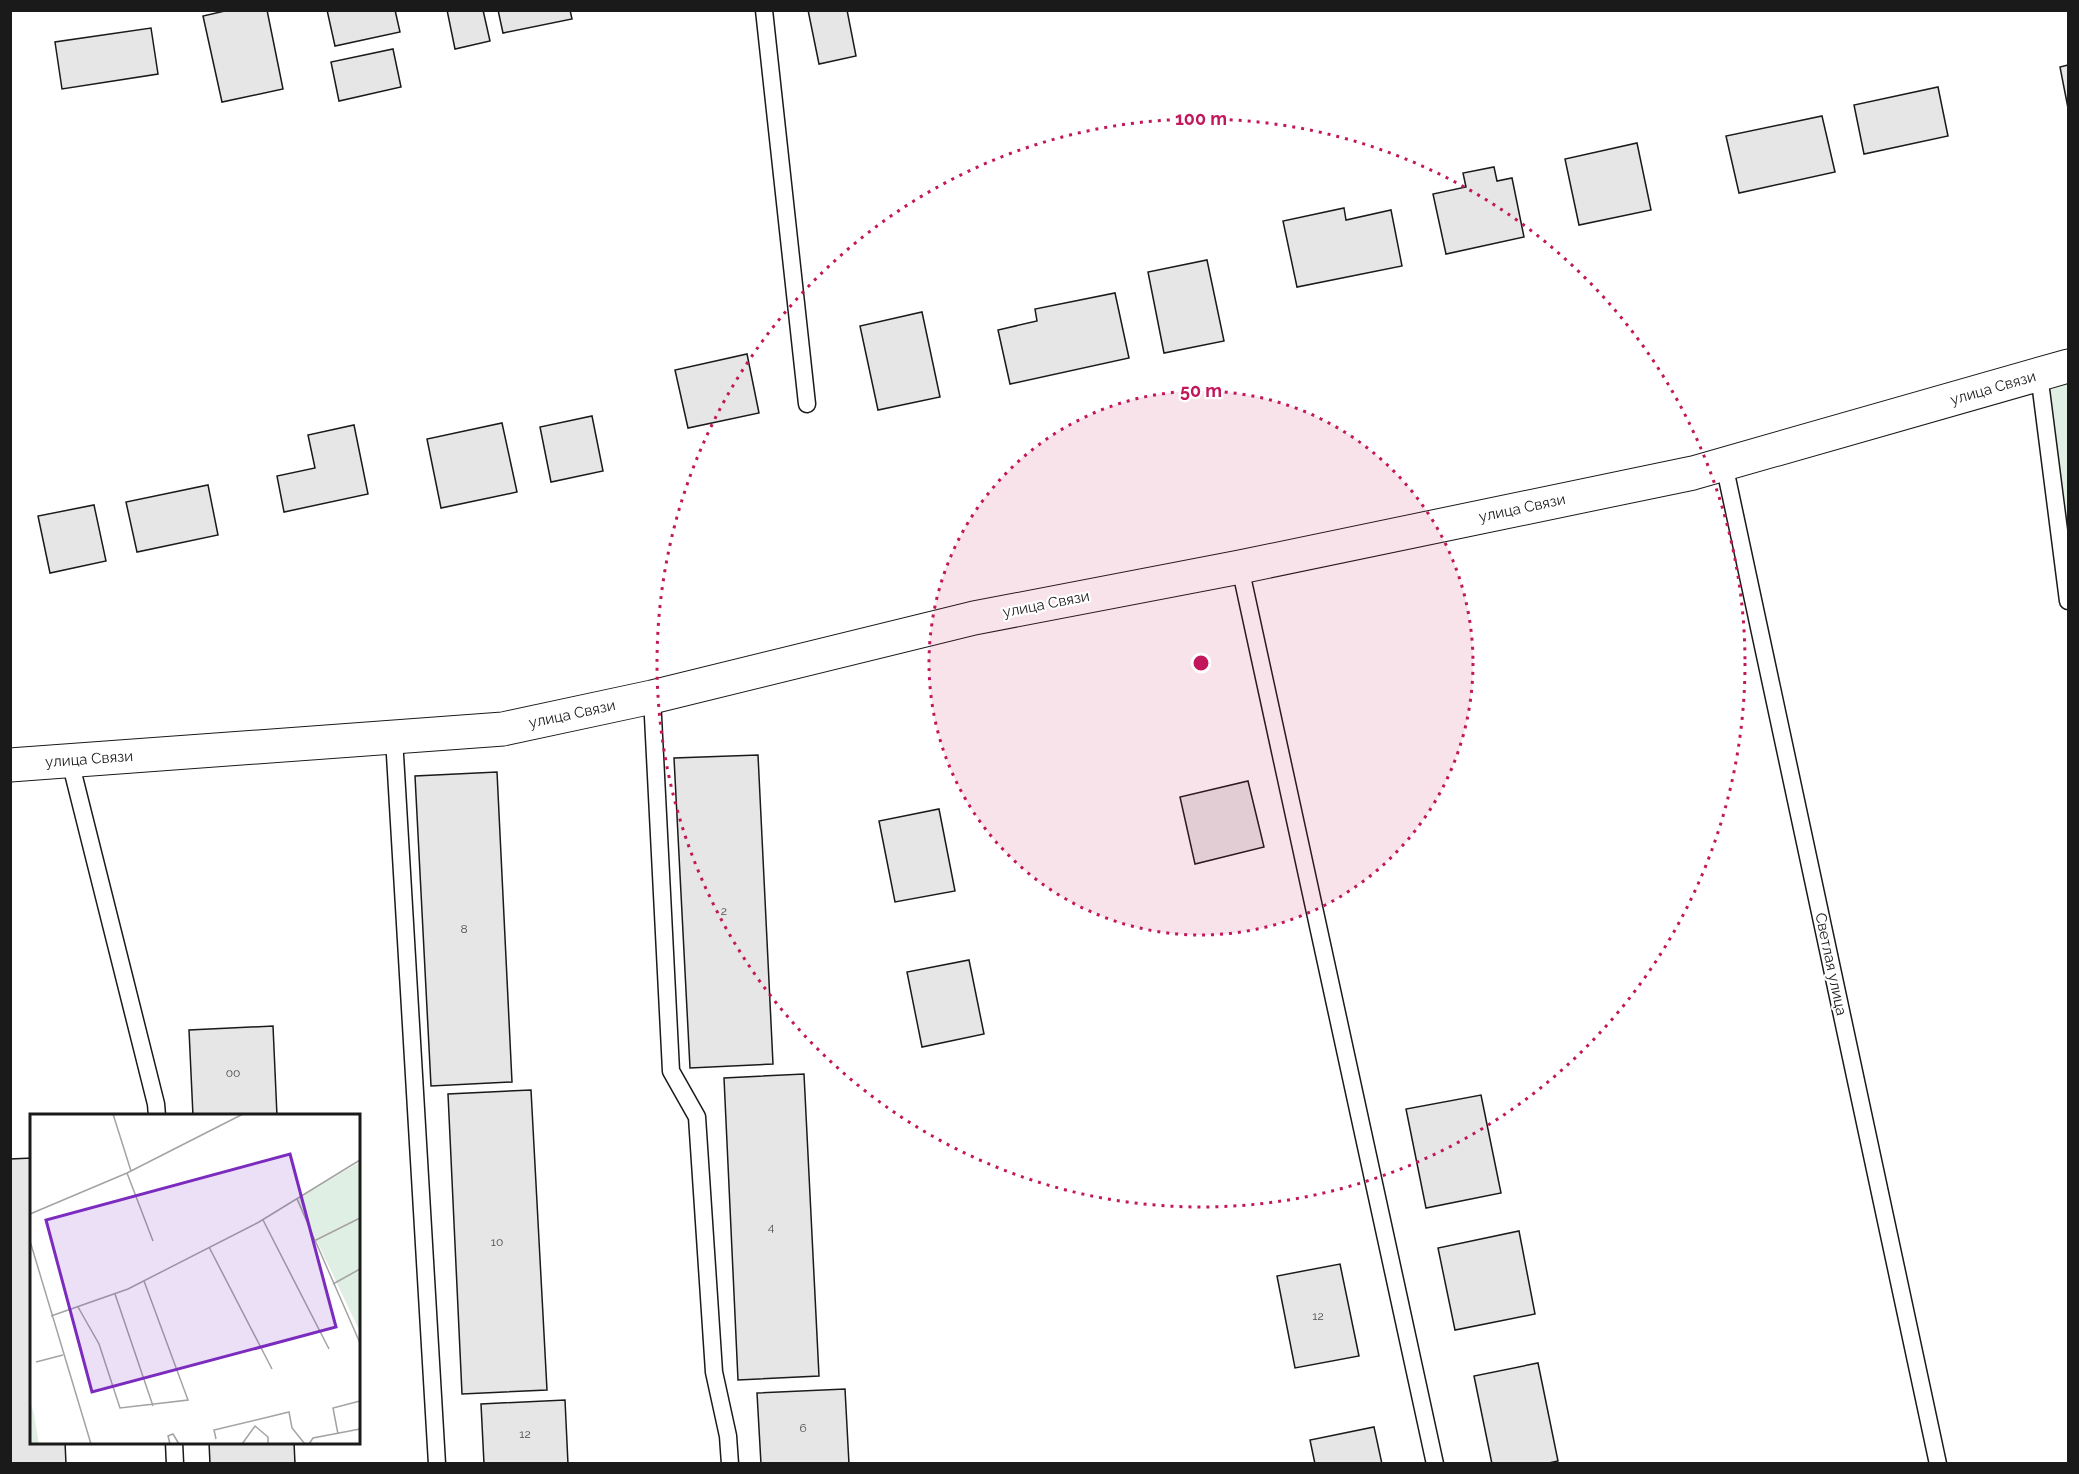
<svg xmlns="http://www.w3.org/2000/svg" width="2079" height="1474" font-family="Raleway,sans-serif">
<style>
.green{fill:#e0efe3;stroke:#6a6a6a;stroke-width:1.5}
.building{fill:#e6e6e6;stroke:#1a1a1a;stroke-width:1.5}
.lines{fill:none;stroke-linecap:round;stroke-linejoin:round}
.service-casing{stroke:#1a1a1a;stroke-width:19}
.minor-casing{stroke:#1a1a1a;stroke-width:35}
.service{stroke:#fff;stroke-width:16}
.minor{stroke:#fff;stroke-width:33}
.ring{fill:none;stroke:#c2185b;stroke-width:3;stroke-dasharray:3 6}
.labels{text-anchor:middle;stroke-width:4.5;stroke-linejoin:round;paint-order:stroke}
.number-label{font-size:12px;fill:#4d4d4d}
.street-label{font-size:15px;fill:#1a1a1a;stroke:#fff}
.inset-road{fill:none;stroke:#a3a3a3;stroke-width:1.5}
.view{fill:#7b2cbf;fill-opacity:0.15;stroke:#7b2cbf;stroke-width:3}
.inset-edge{fill:none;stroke:#1a1a1a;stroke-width:3}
.centre{fill:#c2185b;stroke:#fff;stroke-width:3}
.ring-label{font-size:18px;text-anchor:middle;font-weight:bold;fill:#c2185b;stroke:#fff;stroke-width:4.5;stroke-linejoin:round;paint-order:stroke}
</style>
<rect width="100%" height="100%" fill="#fff"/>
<!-- green -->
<polygon class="green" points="2068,366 2068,531 2039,374"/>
<!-- building -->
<g class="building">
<polygon points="229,10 267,10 283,89 222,102 203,16"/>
<polygon points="327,10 395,10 400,32 335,46"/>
<polygon points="447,10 483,10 490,41 455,49"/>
<polygon points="498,10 570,10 572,19 503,33"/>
<polygon points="808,10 847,10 856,56 819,64"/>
<polygon points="151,28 158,74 62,89 55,42"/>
<polygon points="393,49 401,87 339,101 331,62"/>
<polygon points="2068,65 2068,108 2060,67"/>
<polygon points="1938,87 1948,136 1864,154 1854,105"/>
<polygon points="1822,116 1835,172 1739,193 1726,136"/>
<polygon points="1637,143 1651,210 1579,225 1565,159"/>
<polygon points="1494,167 1497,181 1512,178 1524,237 1446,254 1433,194 1466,187 1463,173"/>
<polygon points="1344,208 1346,220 1391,210 1402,266 1297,287 1283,221"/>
<polygon points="1207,260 1224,341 1164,353 1148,272"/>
<polygon points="1115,293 1129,358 1010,384 998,330 1037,321 1035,309"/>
<polygon points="922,312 940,397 878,410 860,326"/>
<polygon points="747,354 759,413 688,428 675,370"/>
<polygon points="592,416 603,471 551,482 540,427"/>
<polygon points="502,423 517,492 441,508 427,439"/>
<polygon points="354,425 368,494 284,512 277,476 315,468 308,435"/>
<polygon points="208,485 218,535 137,552 126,502"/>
<polygon points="94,505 106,561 50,573 38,516"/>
<polygon points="758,755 773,1064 690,1068 674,758"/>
<polygon points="497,772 512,1082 431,1086 415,776"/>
<polygon points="1248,781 1264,847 1195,864 1180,797"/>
<polygon points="939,809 955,891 895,902 879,821"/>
<polygon points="969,960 984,1034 922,1047 907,972"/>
<polygon points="273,1026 277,1116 193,1116 189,1030"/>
<polygon points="804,1074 819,1376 738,1380 724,1078"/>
<polygon points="531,1090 547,1390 462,1394 448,1094"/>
<polygon points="1481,1095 1501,1193 1426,1208 1406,1109"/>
<polygon points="32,1158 32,1442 65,1442 66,1464 10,1464 10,1159"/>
<polygon points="1519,1231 1535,1314 1455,1330 1438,1248"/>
<polygon points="1340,1264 1359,1356 1295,1368 1277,1276"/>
<polygon points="1538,1363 1558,1461 1544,1464 1492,1464 1474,1376"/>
<polygon points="845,1389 849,1464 761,1464 757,1393"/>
<polygon points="565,1400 568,1464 484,1464 481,1404"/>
<polygon points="1374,1427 1382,1464 1315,1464 1310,1440"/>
<polygon points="209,1442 294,1442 295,1464 210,1464"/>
</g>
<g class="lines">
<!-- service casing -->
<g class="service-casing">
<g id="service">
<polyline points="764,10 807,404"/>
<polyline points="2039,374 2068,601"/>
<polyline points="1724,464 1938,1464"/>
<polyline points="1240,567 1435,1464"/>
<polyline points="652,697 671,1071 697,1117 714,1372 728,1436 730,1464"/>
<polyline points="394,738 437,1464"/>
<polyline points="70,761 156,1104 157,1116"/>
<polyline points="174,1442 175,1464"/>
</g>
</g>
<!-- minor casing -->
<g class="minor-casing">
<polyline id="minor" points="10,765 503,729 652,697 974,618 1240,567 1693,473 2068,366"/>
</g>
<!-- service -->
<use href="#service" class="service"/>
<!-- minor -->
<use href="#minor" class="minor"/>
</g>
<!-- distance rings -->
<circle cx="1201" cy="663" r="272" fill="#c2185b" fill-opacity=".12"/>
<g class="ring">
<circle cx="1201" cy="663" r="272"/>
<circle cx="1201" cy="663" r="544"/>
</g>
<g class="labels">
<!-- number labels -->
<g class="number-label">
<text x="724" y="915">2</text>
<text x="464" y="933">8</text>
<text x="233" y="1077">00</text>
<text x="771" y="1231">4</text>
<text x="497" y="1246">10</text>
<text x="1318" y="1320">12</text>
<text x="803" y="1432">6</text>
<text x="525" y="1438">12</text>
</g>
<!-- street labels -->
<g class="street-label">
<text transform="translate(1993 388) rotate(-16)" y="5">улица Связи</text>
<text transform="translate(1522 508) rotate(-12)" y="5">улица Связи</text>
<text transform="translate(1046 604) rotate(-11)" y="5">улица Связи</text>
<text transform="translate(572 714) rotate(-12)" y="5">улица Связи</text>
<text transform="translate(89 759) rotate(-4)" y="5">улица Связи</text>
<text transform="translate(1831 964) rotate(78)" y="5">Светлая улица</text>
</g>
</g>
<!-- overview -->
<g transform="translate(30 1114)">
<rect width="330" height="330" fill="#fff"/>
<path d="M330,48V218L267,85ZM0,287L4,300L9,330H0Z" fill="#e0efe3"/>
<path class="inset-road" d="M83,0L101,57M97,59L123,127M267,85L330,229M0,100L97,59L213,0M233,106L299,235M0,127L61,330M284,127L330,104M179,133L242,255M303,170L330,155M85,180L123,292M48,193L69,230L90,294L158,286L114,167M21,202L98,175L229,108L330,46M6,248L33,241M308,320L303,294L330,287M186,325L184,316L259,298L262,314L275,330M140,330L138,322L143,320L149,330M212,330L225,312L238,323V330M279,330L283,324L330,315"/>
<path class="view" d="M260,40L306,213L62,278L16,106Z"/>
<rect width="330" height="330" class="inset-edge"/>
</g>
<circle cx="1201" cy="663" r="9" class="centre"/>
<g class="ring-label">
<text x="1201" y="125">100 m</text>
<text x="1201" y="397">50 m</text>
</g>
<!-- border -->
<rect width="2079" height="1474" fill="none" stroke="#1a1a1a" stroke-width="24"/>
</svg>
